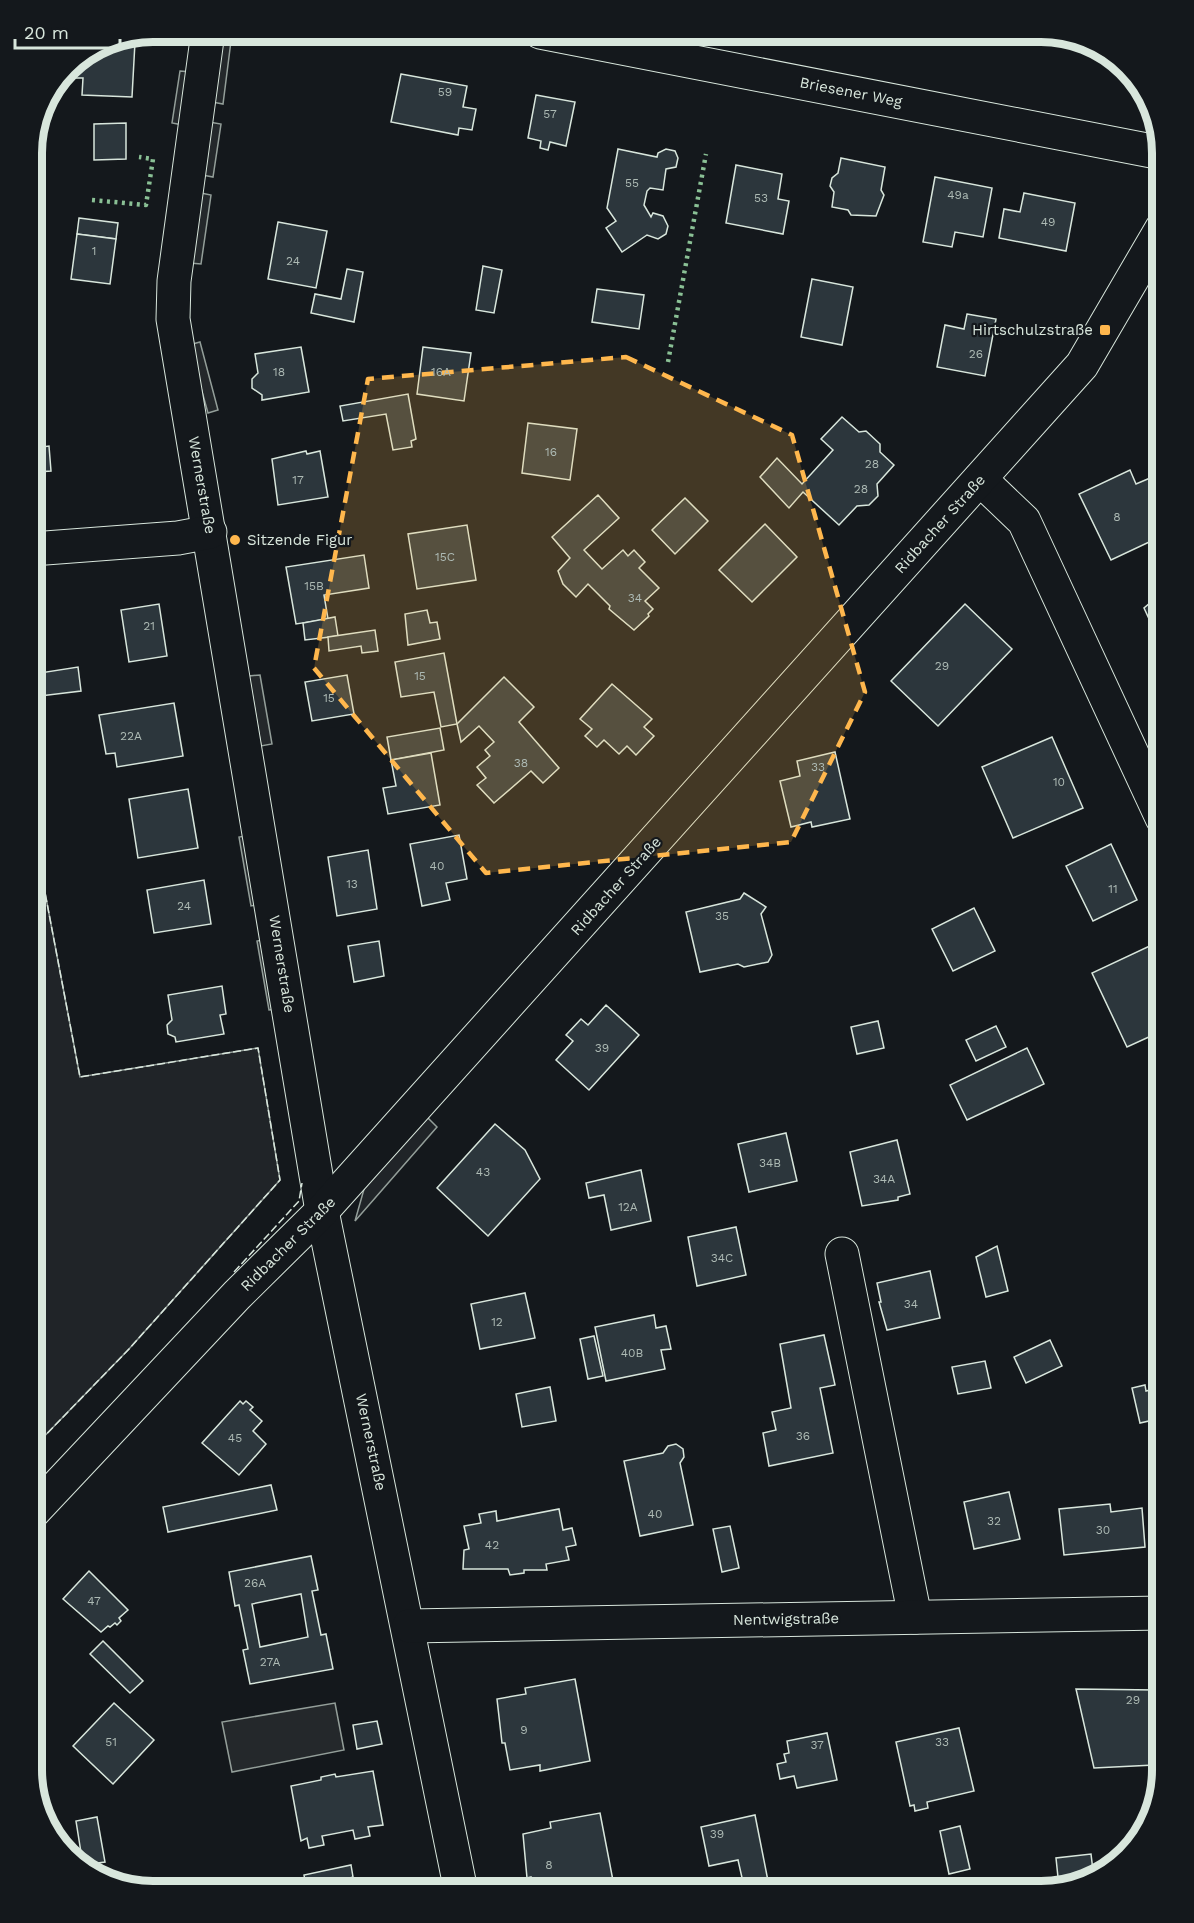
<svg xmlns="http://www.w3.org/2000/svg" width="1194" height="1923" font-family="'Work Sans',sans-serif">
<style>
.green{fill:#202428;stroke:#939e99;stroke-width:1.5}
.parking{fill:#24282b;stroke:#939e99;stroke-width:1.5}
.building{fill:#2c363c;stroke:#d8e6dc;stroke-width:1.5;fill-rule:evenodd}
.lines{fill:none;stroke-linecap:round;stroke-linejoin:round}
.minor-casing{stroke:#d8e6dc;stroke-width:35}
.minor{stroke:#14181c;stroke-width:33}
.hedge{stroke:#8ac095;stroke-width:4.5;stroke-dasharray:3 4.5;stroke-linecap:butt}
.fence{stroke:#d8e6dc;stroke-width:1.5;stroke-dasharray:8 3;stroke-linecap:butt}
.marked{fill:#ffb74d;fill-opacity:0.2;stroke:#ffb74d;stroke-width:4.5;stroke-dasharray:12 8;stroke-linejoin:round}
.poi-dot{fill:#ffb74d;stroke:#14181c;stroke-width:2}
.labels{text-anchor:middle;stroke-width:4.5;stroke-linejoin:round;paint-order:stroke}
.number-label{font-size:12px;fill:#adbab4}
.street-label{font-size:15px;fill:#d8e6dc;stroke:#14181c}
.poi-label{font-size:15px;fill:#d8e6dc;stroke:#14181c;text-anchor:end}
.rim{fill:none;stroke:#d8e6dc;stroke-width:8}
</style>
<rect width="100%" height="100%" fill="#14181c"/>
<!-- green -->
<g class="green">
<polygon points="32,824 80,1077 258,1048 280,1180 129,1349 32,1449"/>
<polygon points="425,1115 437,1127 355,1221 366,1182"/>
</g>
<!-- parking -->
<g class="parking">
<polygon points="219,40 231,41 223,104 212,102"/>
<polygon points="180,71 191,72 183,125 172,123"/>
<polygon points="209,122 221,124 213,177 202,175"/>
<polygon points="201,193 211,195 201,264 190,263"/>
<polygon points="200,342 218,410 208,413 189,345"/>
<polygon points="260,675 272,744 261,746 249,676"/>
<polygon points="251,835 262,904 251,906 239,837"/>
<polygon points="268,939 279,1009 269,1010 257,941"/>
<polygon points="335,1703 344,1750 232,1772 222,1722"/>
</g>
<!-- building -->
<g class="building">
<polygon points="973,32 1002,32 1001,37"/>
<polygon points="1030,32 1045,32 1043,44 1029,42"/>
<polygon points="131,36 135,42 132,97 82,95 83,78 69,78 69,66 107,41"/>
<polygon points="401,74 467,86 463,107 476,109 472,130 459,128 458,135 391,122"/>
<polygon points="536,95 575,102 566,146 550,142 548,150 540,148 541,141 528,138"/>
<polygon points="126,123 126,159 94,160 94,124"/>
<polygon points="618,149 657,157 658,153 666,149 675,151 678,158 676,167 666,169 663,190 650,188 647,191 644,205 651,217 653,213 663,216 668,226 666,234 658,239 647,235 622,252 606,228 616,221 607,208"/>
<polygon points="841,158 885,167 881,190 884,195 876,216 851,215 848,210 832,207 834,192 830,186 832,178 838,173"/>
<polygon points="736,165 782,174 778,199 789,201 783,234 726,223"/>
<polygon points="935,177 992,188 983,237 955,232 952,247 923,242"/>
<polygon points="1024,193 1075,203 1066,251 999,238 1004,209 1020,212"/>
<polygon points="79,218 118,223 116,239 77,234"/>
<polygon points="278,222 327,231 316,288 268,279"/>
<polygon points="77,234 116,239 110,284 71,279"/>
<polygon points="483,266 502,270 494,313 476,310"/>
<polygon points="347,269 363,272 354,322 311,313 315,294 341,299"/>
<polygon points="812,279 853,287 842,345 801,337"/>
<polygon points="597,289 644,295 639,329 592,322"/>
<polygon points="967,314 996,319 985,376 937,367 945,325 964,329"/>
<polygon points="301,347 309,392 262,400 262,395 252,388 252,379 258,373 255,354"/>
<polygon points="423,347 471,353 464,401 417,394"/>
<polygon points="408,394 416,439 411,441 412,447 393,450 386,414 343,421 340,406"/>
<polygon points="842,417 859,432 866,431 880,444 880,452 894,465 877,484 878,496 869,505 857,506 839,525 803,492 789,508 760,477 777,458 802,484 833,450 821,439"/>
<polygon points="528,423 577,429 570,480 522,473"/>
<polygon points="32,434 35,448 49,446 51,471 37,472 38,486 32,487"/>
<polygon points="306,451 307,454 320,451 328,497 278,505 272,459"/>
<polygon points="1130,470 1136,484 1150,478 1162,506 1162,536 1111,560 1079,494"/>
<polygon points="598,495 619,518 584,550 602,569 623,550 628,556 634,550 645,562 639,568 659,588 645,601 653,609 648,614 649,616 634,630 609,609 610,606 588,584 576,597 563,584 558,571 570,558 552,537"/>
<polygon points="685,498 708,521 675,554 652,530"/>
<polygon points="765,524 797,557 752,602 719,570"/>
<polygon points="467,525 476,580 417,589 408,534"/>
<polygon points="364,555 369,588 324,595 328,619 296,624 286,567"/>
<polygon points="1162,579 1162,647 1144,608 1157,597 1151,584"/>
<polygon points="159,604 167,656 129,662 121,610"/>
<polygon points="965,604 1012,649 938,726 891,681"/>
<polygon points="427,610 430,623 437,622 440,639 408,645 405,614"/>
<polygon points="335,617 338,636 305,640 303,623"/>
<polygon points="375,630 378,651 362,653 361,646 329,651 328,637"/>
<polygon points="444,653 457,724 441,727 434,692 401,697 395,662"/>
<polygon points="32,658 34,674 78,667 81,691 32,697"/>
<polygon points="347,675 354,714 312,721 305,682"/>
<polygon points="504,677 534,707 519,722 559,768 543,783 531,771 494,803 477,785 486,778 477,767 490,756 485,750 494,742 479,726 461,742 457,724"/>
<polygon points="612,684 652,719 644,727 654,736 636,755 627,746 619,754 604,740 597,747 585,736 592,729 580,719"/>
<polygon points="174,703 183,756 117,767 115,753 106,754 99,715"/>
<polygon points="440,728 444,750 391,760 387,737"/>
<polygon points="1052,737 1083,808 1013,838 982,767"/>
<polygon points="835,752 850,819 812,827 811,822 791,827 780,781 800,776 797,761"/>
<polygon points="431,753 440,805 388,814 383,788 396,786 391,760"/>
<polygon points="188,789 198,848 138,858 129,799"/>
<polygon points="459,835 467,879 446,883 450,900 422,906 410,844"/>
<polygon points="1111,844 1137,900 1093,921 1066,866"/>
<polygon points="368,850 377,909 337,916 328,857"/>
<polygon points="204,880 211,924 154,933 147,890"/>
<polygon points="744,893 766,907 761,914 772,955 768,962 744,967 738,964 700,972 686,912 740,899"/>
<polygon points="974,908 995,951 953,971 932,929"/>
<polygon points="379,941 384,976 354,982 348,946"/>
<polygon points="1156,943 1162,956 1162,1031 1127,1047 1092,973"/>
<polygon points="222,986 226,1014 220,1015 224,1034 176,1042 175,1037 168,1034 167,1025 172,1020 168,995"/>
<polygon points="606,1005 639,1035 589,1090 556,1060 573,1041 566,1035 581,1019 588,1025"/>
<polygon points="878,1021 884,1048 857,1054 851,1027"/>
<polygon points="996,1026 1006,1047 976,1061 966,1040"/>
<polygon points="1027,1048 1044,1084 967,1120 950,1085"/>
<polygon points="1162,1077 1162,1098 1155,1080"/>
<polygon points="495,1124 525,1150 540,1179 488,1236 437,1188"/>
<polygon points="786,1133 797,1181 749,1192 738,1144"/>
<polygon points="897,1140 910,1194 898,1197 898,1200 862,1206 850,1152"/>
<polygon points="641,1170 651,1221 611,1230 604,1195 589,1198 586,1183"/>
<polygon points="736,1227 746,1275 697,1286 688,1237"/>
<polygon points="997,1246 1008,1291 986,1297 976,1257"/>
<polygon points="930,1271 940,1318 887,1330 879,1302 881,1302 877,1283"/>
<polygon points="525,1293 535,1338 480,1349 471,1304"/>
<polygon points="654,1315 656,1328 666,1326 671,1349 661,1350 665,1369 606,1381 595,1327"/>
<polygon points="824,1335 835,1385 820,1388 833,1453 769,1466 763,1433 776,1430 772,1412 791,1408 780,1344"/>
<polygon points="594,1336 603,1376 588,1379 580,1339"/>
<polygon points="1050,1340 1062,1366 1026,1383 1014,1357"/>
<polygon points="985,1361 991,1388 958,1394 952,1367"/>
<polygon points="1145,1385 1146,1391 1162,1387 1162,1448 1155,1450 1149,1421 1140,1423 1132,1388"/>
<polygon points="550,1387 556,1421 522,1427 516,1394"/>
<polygon points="240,1401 243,1404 246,1401 253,1407 250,1410 262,1421 253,1431 266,1444 239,1475 202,1443"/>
<polygon points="676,1444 683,1449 684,1457 680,1463 693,1525 640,1536 624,1461 663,1453 668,1446"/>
<polygon points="271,1485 277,1510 168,1532 163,1507"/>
<polygon points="1009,1492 1020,1539 974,1549 964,1502"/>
<polygon points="1110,1504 1111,1512 1142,1508 1145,1547 1064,1555 1059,1509"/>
<polygon points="559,1509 563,1530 572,1528 576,1545 566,1547 569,1560 546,1564 547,1570 524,1570 524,1573 510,1575 508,1569 463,1569 464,1550 469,1549 464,1526 481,1523 479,1514 496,1511 497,1521"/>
<polygon points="730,1526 739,1568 722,1572 713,1529"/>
<path d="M311,1556L318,1590L312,1591L321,1635L326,1634L333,1669L250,1684L243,1650L248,1649L239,1605L235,1606L229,1572ZM301,1594L308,1637L260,1647L252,1604Z"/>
<polygon points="89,1571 128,1610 119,1618 121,1621 117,1625 115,1623 110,1627 108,1626 101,1632 63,1599"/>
<polygon points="103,1641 143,1681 130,1693 90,1654"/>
<polygon points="575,1679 590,1761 540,1771 540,1765 510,1770 505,1743 502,1743 497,1699 526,1694 525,1688"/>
<polygon points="1076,1689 1156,1690 1157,1749 1154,1749 1154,1765 1094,1768"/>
<polygon points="114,1703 154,1740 113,1784 73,1746"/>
<polygon points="377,1721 382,1744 357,1749 353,1725"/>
<polygon points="959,1728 974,1791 927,1802 928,1808 915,1811 914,1805 910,1806 896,1742"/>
<polygon points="827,1733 837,1780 797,1788 794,1776 780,1779 777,1764 786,1762 784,1754 789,1753 787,1741"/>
<polygon points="373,1771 383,1825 368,1827 370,1836 355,1839 353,1830 322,1836 324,1845 309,1848 307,1838 301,1841 291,1786 321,1780 321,1777 335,1774 336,1777"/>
<polygon points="600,1813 615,1891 533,1891 531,1877 527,1878 523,1834 551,1828 550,1822"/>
<polygon points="755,1815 770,1891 745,1891 738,1860 709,1866 701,1827"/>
<polygon points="97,1817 105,1862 83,1865 76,1821"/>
<polygon points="960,1826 970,1869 949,1874 940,1831"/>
<polygon points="1091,1854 1094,1879 1059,1887 1056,1858"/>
<polygon points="351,1865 353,1877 347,1879 350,1889 374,1884 375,1891 313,1891 312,1886 306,1887 304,1875"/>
</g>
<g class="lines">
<!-- minor casing -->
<g class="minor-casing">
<g id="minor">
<polyline points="208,32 174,281 173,319 322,1211 461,1891"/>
<polyline points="540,32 1162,153"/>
<polyline points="980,479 1024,521 1162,818"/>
<polyline points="32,549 178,538 210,532"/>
<polyline points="842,1254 915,1617"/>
<polyline points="32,1513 237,1295 322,1211 1082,365 1162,228"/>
<polyline points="409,1626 1162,1613"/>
</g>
</g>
<!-- minor -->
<use href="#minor" class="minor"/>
<!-- hedge -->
<g class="hedge">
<polyline points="92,200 146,205 153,159 139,157"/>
<polyline points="668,362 706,154"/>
</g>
<!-- fence -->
<g class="fence">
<polyline points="234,1272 299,1201 302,1183"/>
<polyline points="32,1449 129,1349 280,1180 258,1048 80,1077 32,824"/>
</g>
</g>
<!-- marked area -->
<path class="marked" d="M626,357L792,435L865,692L791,842L486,873L314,668L368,379Z"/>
<!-- markers -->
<g class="poi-dot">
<rect x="1099" y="324" width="12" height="12" rx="3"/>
<circle cx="235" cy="540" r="6"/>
</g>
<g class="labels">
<!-- number labels -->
<g class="number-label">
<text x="445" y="96">59</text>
<text x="550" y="118">57</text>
<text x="632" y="187">55</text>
<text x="958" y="199">49a</text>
<text x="761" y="202">53</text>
<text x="1048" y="226">49</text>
<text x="94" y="255">1</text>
<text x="293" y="265">24</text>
<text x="976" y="358">26</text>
<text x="279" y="376">18</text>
<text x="441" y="376">16A</text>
<text x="551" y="456">16</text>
<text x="872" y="468">28</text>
<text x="298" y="484">17</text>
<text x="861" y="493">28</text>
<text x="1117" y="521">8</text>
<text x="445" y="561">15C</text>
<text x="314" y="590">15B</text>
<text x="635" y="602">34</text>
<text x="149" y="630">21</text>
<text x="942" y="670">29</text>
<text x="420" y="680">15</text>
<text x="329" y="702">15</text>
<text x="131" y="740">22A</text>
<text x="521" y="767">38</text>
<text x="818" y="771">33</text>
<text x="1059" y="786">10</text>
<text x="437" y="870">40</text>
<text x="352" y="888">13</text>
<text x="1113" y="893">11</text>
<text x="184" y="910">24</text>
<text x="722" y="920">35</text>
<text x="602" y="1052">39</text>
<text x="770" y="1167">34B</text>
<text x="483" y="1176">43</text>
<text x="884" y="1183">34A</text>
<text x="628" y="1211">12A</text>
<text x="722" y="1262">34C</text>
<text x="911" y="1308">34</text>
<text x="497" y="1326">12</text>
<text x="632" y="1357">40B</text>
<text x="803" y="1440">36</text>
<text x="235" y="1442">45</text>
<text x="655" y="1518">40</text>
<text x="994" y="1525">32</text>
<text x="1103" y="1534">30</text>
<text x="492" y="1549">42</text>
<text x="255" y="1587">26A</text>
<text x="94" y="1605">47</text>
<text x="270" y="1666">27A</text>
<text x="1133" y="1704">29</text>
<text x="524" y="1734">9</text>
<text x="111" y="1746">51</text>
<text x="942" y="1746">33</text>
<text x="817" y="1749">37</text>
<text x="717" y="1838">39</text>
<text x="549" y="1869">8</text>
</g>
<!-- street labels -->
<g class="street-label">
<text transform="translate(851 92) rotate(11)" y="5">Briesener Weg</text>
<text transform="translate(202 485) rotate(80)" y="5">Wernerstraße</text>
<text transform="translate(940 524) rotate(-48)" y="5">Ridbacher Straße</text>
<text transform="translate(616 886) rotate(-48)" y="5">Ridbacher Straße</text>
<text transform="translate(282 964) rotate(81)" y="5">Wernerstraße</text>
<text transform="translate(288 1244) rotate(-45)" y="5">Ridbacher Straße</text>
<text transform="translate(371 1442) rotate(78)" y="5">Wernerstraße</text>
<text transform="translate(786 1619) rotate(-1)" y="5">Nentwigstraße</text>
</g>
<!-- poi labels -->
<g class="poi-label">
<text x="1093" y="335">Hirtschulzstraße</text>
<text x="247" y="545" text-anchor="start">Sitzende Figur</text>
</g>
</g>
<!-- crop -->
<path d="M0 0H1194V1923H0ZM153 42H1041A111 111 0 0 1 1152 153V1770A111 111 0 0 1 1041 1881H153A111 111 0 0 1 42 1770V153A111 111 0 0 1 153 42Z" fill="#14181c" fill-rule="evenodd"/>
<path class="rim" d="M153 42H1041A111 111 0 0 1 1152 153V1770A111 111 0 0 1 1041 1881H153A111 111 0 0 1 42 1770V153A111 111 0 0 1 153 42Z"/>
<!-- scale -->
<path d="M15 39v9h105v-9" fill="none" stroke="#d8e6dc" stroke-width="3"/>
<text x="24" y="39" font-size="18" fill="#d8e6dc" stroke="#14181c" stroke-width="4.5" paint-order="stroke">20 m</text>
</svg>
